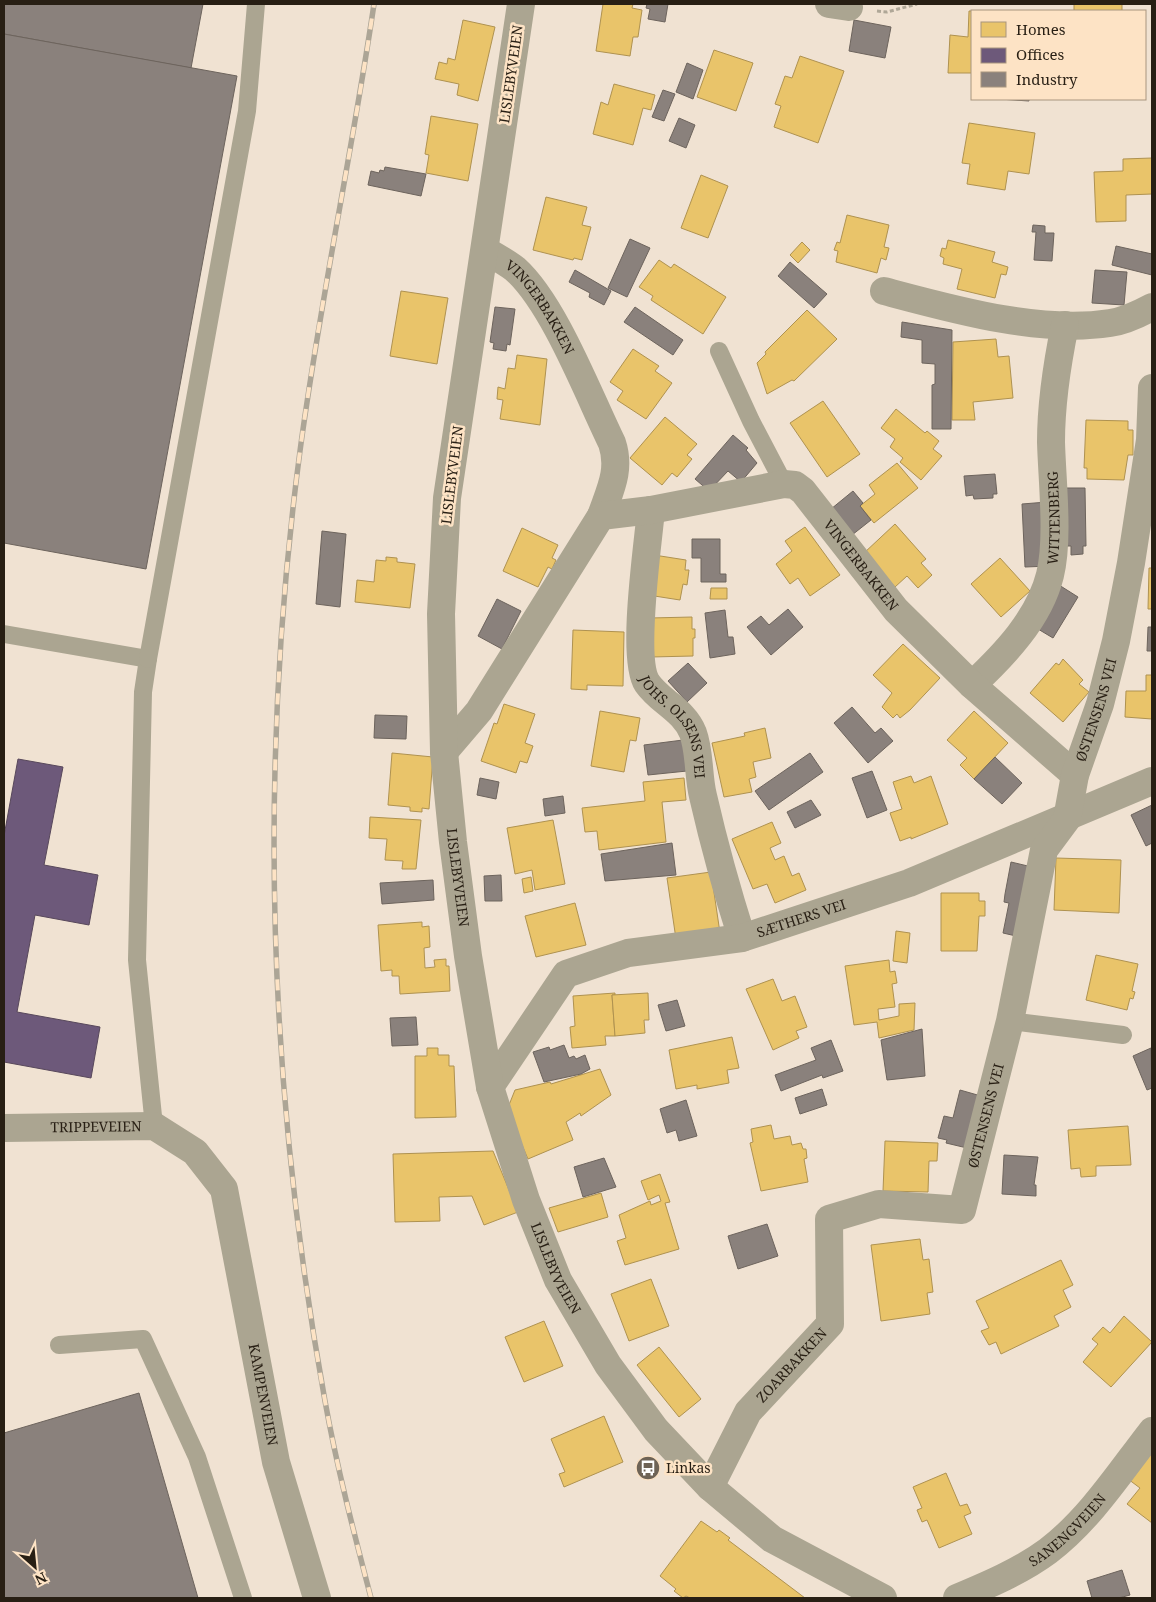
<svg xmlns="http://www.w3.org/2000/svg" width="1156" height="1602" font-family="'Noto Serif',serif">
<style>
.homes{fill:#e9c46a;stroke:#af9250}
.offices{fill:#6d597a;stroke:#58485b}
.industry{fill:#8a817c;stroke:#6d645d}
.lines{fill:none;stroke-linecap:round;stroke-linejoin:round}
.path{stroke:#afa797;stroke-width:3;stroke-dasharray:4 2.5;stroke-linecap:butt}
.service{stroke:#aba591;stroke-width:18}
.minor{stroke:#aba591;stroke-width:28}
.tertiary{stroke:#aba591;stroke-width:28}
.rail-casing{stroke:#aca596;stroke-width:5.5}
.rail{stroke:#fde3c5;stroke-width:4;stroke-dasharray:11;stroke-linecap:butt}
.labels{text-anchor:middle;stroke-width:5;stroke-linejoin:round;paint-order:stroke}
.street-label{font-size:14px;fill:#281f14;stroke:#fde3c5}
.poi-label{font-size:14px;fill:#281f14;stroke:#fde3c5;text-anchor:start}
</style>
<rect width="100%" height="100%" fill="#f0e2d2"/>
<!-- homes -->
<g class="homes">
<polygon points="603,4 633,4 632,8 642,10 638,37 633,37 630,56 596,51"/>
<rect x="1074" y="4" width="48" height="7"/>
<polygon points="969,11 979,11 972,11 972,73 948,73 950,35 968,37"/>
<polygon points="463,20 495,27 478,101 457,95 459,84 435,79 439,62 447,64 448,58 455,60"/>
<polygon points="714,50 753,63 736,111 697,97"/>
<polygon points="800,56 844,71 818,143 774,127 781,106 775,104 785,76 792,78"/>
<polygon points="614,84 655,95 651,110 643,108 633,145 593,134 601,102 608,105"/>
<polygon points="431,116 478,124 468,181 426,173 429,155 425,154"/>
<polygon points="969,123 1035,133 1029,174 1008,171 1005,190 967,184 970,164 962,163"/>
<polygon points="1152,158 1152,194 1126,195 1126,221 1096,222 1094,172 1123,171 1123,159"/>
<polygon points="701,175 728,186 708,238 681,228"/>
<polygon points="546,197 587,207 582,225 591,227 582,260 574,258 573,260 533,250"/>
<polygon points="847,215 889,225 884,247 889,248 886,260 881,258 877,273 836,262 838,251 834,250 837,242 840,243"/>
<polygon points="948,240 995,252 992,262 1008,267 1006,275 1001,274 995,298 957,289 962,269 943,264 944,258 940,256 942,248 946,249"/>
<polygon points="802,242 810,250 798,263 790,255"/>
<polygon points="659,260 671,268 674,264 726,297 703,334 651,300 653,296 639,287"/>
<polygon points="401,291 448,298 437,364 390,356"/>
<polygon points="807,310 837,339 794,381 792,380 767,394 757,363 766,354 765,352"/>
<polygon points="996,339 998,357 1009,356 1013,398 973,402 975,420 952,420 953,342"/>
<polygon points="633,349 659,366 655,371 672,383 646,419 617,400 623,391 610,382"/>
<polygon points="517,355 547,359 540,425 500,419 503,400 497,399 498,387 505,389 508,368 515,369"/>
<polygon points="823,401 860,454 827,477 790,423"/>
<polygon points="896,409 925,433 927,431 939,441 933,449 942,456 921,480 900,462 903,458 890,447 895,439 881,428"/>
<polygon points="665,417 697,444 687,455 692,459 677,477 672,473 662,485 630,458"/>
<polygon points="1086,420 1128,421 1128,430 1133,430 1133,455 1128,455 1124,480 1087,479 1087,468 1084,468"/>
<polygon points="897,463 918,488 874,523 860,506 875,494 869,485"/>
<polygon points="895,524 926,559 921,563 932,575 918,588 907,576 895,587 864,553"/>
<polygon points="805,527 840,575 810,596 798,578 790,584 776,564 792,551 785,541"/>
<polygon points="522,528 558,545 552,558 556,560 552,569 548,567 538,587 503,571"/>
<polygon points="654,555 686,560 685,570 689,570 687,585 683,584 680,600 648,595"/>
<polygon points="386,557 397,558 397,562 415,564 410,608 355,602 357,580 374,582 376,560 386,561"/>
<polygon points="1000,558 1030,591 1001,617 971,584"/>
<polygon points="1149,568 1152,568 1152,609 1148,609"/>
<polygon points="711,588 727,588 727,599 710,599"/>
<polygon points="692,617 692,629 695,629 695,638 693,638 693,656 651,657 650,618"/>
<polygon points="573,630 624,632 623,686 587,685 587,690 571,689"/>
<polygon points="903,644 940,678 910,710 900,718 897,714 893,718 882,707 892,693 873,675"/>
<polygon points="1063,659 1083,680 1079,684 1089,692 1063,722 1030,693 1056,663 1059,665"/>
<polygon points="1146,675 1152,675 1152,719 1125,717 1126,691 1146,691"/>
<polygon points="504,704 535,714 525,743 533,746 527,763 520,761 516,773 481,761 494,723 497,724"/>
<polygon points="600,711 640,718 636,741 630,740 624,772 591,766"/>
<polygon points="974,711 1008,743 974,779 960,765 967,758 947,740"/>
<polygon points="765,728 771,758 753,762 756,777 749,779 752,792 724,797 712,743 745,736 744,733"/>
<polygon points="392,753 433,757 429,809 422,808 422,812 410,811 410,807 388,805"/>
<polygon points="911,776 914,783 931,776 948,824 911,839 911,837 900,841 890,813 902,809 893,782"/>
<polygon points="684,778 686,800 662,802 666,842 599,850 597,831 585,832 582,808 645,801 643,782"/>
<polygon points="370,817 421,820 416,869 402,869 403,861 385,860 387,839 369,838"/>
<polygon points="553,820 565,884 535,890 532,870 515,874 507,828"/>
<polygon points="772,822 781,843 770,848 775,860 784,856 792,876 799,873 806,890 775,903 767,884 753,889 732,839"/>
<polygon points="1056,858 1121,860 1119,913 1054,910"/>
<polygon points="711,872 720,933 676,939 667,878"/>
<polygon points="531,877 533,891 524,893 522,879"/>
<polygon points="941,893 979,893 979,901 985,901 985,916 979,916 977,951 941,951"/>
<polygon points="575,903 586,945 536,957 525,916"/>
<polygon points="422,922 422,927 429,926 430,947 424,948 425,968 435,967 434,960 446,959 446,966 449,966 450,991 400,994 399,976 392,976 392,970 381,971 378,925"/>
<polygon points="896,931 910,933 907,963 893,961"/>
<polygon points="1096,955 1138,964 1132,991 1135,992 1133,999 1130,998 1127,1010 1086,1000"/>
<polygon points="889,960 890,972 895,971 897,983 892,984 895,1007 878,1009 879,1020 899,1016 899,1004 915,1003 914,1030 879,1038 877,1022 854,1025 845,966"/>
<polygon points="773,979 782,1001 795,996 807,1027 796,1031 799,1038 773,1050 746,989"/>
<polygon points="615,993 615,995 612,995 615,1036 605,1036 606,1045 572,1048 570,1027 575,1026 573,996"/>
<polygon points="648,993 649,1020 644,1020 645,1033 615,1036 612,995"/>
<polygon points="732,1037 739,1068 727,1070 729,1083 697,1089 697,1085 676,1089 669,1050"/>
<polygon points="427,1048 438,1048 438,1055 449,1055 449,1066 454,1066 456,1117 415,1118 415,1056 427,1056"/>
<polygon points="600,1069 611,1095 581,1116 580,1113 566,1122 573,1140 528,1159 507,1110 515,1090 550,1082 551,1084"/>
<polygon points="771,1125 774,1139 790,1136 792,1145 801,1143 803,1149 806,1149 807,1158 804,1159 808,1182 761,1191 750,1143 753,1142 751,1129"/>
<polygon points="1128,1126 1131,1165 1096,1166 1096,1176 1081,1177 1080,1168 1071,1169 1068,1130"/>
<polygon points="885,1141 938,1143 937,1161 929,1161 928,1192 883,1191"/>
<polygon points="493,1151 518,1212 484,1225 472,1196 439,1197 440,1221 395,1222 393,1154"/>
<polygon points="660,1174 670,1202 665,1203 679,1249 625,1265 617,1241 626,1238 619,1215 650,1201 651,1205 661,1201 659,1195 648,1200 641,1181"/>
<polygon points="601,1193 608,1217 558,1232 549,1208"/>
<polygon points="920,1239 923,1260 929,1259 933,1292 927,1293 930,1314 881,1321 871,1245"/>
<polygon points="1061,1260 1073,1285 1063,1290 1071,1307 1054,1316 1059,1326 1001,1354 996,1342 989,1345 981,1331 989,1328 976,1301"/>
<polygon points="651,1279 669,1326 629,1341 611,1294"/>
<polygon points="1124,1316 1152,1342 1111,1387 1083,1362 1098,1344 1092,1339 1103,1327 1110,1333"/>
<polygon points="544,1321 563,1366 524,1382 505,1337"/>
<polygon points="659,1347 701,1399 679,1417 637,1365"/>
<polygon points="604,1416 623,1462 564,1487 559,1474 565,1472 551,1439"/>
<polygon points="1152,1441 1152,1523 1127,1504 1140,1488 1124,1476"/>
<polygon points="946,1473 960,1506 967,1504 971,1513 964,1516 972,1534 939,1548 927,1520 922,1522 917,1510 922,1508 913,1487"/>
<polygon points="701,1521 717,1532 719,1530 730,1538 728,1540 805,1598 690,1598 686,1596 683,1598 674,1591 676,1589 660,1576"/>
</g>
<!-- offices -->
<polygon class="offices" points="18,759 63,767 44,865 98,875 89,925 35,915 17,1012 100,1027 91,1078 4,1062 4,836"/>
<!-- industry -->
<g class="industry">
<polygon points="4,4 203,4 191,68 4,34"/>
<polygon points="647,4 668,4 665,22 648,19 650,9 646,8"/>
<polygon points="854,20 891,27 885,58 849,51"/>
<polygon points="4,34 237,76 146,569 4,543"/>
<polygon points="687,63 703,70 693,99 676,92"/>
<polygon points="663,90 675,94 664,121 652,117"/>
<polygon points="999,99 1029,99 1029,101"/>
<polygon points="679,118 695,125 686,148 669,141"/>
<polygon points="385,167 426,174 421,196 368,185 371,171 379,173 380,170 384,171"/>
<polygon points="1033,225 1045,226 1045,233 1054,233 1052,261 1034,260 1036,232 1032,232"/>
<polygon points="630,239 650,248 627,297 608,288"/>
<polygon points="1116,246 1152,254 1152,275 1112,265"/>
<polygon points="790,262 827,294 814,308 778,276"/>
<polygon points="575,270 611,291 604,305 589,297 590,293 569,282"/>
<polygon points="1095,270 1127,272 1124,305 1092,303"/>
<polygon points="495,307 515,309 510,345 507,344 506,351 493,349 494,343 490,342"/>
<polygon points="635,307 683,340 673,355 624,322"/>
<polygon points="902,322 952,330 951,429 932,429 932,385 935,384 935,364 922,363 922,340 901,337"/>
<polygon points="733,435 748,448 746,450 757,463 741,482 728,471 709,491 695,479"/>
<polygon points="995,474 997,494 993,494 993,498 974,499 973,495 966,496 964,476"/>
<polygon points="1060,488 1085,488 1086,546 1083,546 1083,554 1071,555 1071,546 1061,546"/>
<polygon points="853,491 863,503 860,506 871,520 852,535 831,509"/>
<polygon points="1047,502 1050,566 1025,567 1022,504"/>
<polygon points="322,531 346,534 340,607 316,604"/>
<polygon points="692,539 720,539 720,574 726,574 726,582 701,582 701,558 692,558"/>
<polygon points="1059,585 1078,597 1053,638 1033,626"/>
<polygon points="497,599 521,611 502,649 478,636"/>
<polygon points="788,609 803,627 771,655 747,627 761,616 769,625"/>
<polygon points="725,610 728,637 733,637 735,654 710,658 705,613"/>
<polygon points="1148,627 1152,627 1152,651 1147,651"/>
<polygon points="688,663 707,683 687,702 668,681"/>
<polygon points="852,707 875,733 881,728 893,741 868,763 834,723"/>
<polygon points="375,715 407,716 406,739 374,738"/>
<polygon points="683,740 687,771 648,775 644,745"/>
<polygon points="810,753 823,772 769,810 755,791"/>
<polygon points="995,757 1022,783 1002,804 974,779"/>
<polygon points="872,771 887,810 867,818 852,778"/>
<polygon points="480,778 499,782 496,799 477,795"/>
<polygon points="563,796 565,813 545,816 543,799"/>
<polygon points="811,800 821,815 795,828 787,812"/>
<polygon points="1152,805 1152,843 1146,846 1131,815"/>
<polygon points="672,843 676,875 605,881 601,854"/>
<polygon points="1011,862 1032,867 1016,936 1003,933 1009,903 1004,902 1005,894"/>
<polygon points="501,875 502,901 485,901 484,876"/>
<polygon points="433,880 434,900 382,904 380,883"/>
<polygon points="677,1000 685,1026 666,1031 658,1005"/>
<polygon points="416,1017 418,1045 392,1046 390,1018"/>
<polygon points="922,1029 925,1076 887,1080 881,1040"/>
<polygon points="831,1040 843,1071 823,1078 822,1075 781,1091 775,1075 816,1060 811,1048"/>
<polygon points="564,1045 569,1058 574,1056 576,1059 585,1055 590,1069 581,1074 544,1082 533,1052 549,1047 550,1050"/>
<polygon points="1151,1048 1152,1088 1147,1090 1133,1056"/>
<polygon points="822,1089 827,1105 800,1114 795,1098"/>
<polygon points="960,1090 981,1096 967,1148 946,1143 947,1140 938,1138 944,1116 953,1118"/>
<polygon points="686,1100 697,1136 679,1141 676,1130 667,1133 660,1109"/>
<polygon points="1004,1155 1038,1157 1034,1185 1036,1185 1036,1196 1002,1194"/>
<polygon points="604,1158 616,1187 583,1197 574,1167"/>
<polygon points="767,1224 778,1256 738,1269 728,1236"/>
<polygon points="139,1393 198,1598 4,1598 4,1433"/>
<polygon points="1122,1570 1130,1595 1119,1598 1092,1598 1087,1581"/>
</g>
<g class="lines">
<!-- path -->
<polyline class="path" points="877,11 887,12 917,4"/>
<!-- service -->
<g class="service">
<polyline points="719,351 751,421 784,484"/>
<polyline points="4,634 148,659 143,692 137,960 154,1126"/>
<polyline points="148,659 247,111 256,4"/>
<polyline points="1010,1021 1123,1035"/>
<polyline points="59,1345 143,1339 197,1457 243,1598"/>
</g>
<!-- minor -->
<g class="minor">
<polyline points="829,4 849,7"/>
<path id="s1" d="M486,251C495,256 506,262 515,269C554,304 588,394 612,443C621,470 610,490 601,516"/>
<path d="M884,291C952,309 1039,334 1110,323C1125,321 1139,314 1152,307"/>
<path id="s2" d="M651,510C648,544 631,658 647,683C660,702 684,710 693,733C700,752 698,776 703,796C714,844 727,891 742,938"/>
<path id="s3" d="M972,685C1004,655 1039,619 1050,575C1059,539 1052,480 1051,442C1051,402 1057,364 1065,325"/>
<path id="s4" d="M444,752L479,711L601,516L651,510L784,484L795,485L803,491L896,610L972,685L1075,775"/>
<path id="s5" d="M490,1087L566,974L628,953L742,938L909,883L1152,781"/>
<path id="s6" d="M4,1128L154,1126L195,1152L224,1189L276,1462L317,1598"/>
<path id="s7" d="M710,1487L748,1412L830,1324L829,1219L879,1204L962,1210L1010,1021L1044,850L1067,819L1075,775L1100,704L1116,641L1131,563L1150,440L1152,388"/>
<path id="s8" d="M957,1598C988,1585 1021,1571 1048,1551C1090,1519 1120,1472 1152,1431"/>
</g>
<!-- tertiary -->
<path class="tertiary" id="s9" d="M521,4L447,498L441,614L444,752L453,842L468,956L490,1087L526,1200L558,1280L608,1365L656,1430L710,1487L772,1539L883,1598"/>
<!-- rail casing -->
<g class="rail-casing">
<path id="rail" d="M371,1598C354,1533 337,1468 325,1401C268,1087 258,767 300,451C320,301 352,153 374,4"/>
</g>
<!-- rail -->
<use href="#rail" class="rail"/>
</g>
<!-- icons -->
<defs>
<g id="bus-disc" transform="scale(1.25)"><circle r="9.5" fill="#6e6356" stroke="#fde3c5"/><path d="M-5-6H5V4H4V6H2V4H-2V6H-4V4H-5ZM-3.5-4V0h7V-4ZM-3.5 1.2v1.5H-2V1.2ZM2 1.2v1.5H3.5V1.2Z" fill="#fff"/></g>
</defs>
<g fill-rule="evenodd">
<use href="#bus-disc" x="648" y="1468"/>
</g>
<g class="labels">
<!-- street labels -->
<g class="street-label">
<text transform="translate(511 74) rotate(-82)" y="5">LISLEBYVEIEN</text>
<text dy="5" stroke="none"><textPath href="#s1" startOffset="80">VINGERBAKKEN</textPath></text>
<text transform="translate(452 475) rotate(-83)" y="5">LISLEBYVEIEN</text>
<text dy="5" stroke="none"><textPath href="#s3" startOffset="194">WITTENBERG</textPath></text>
<text dy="5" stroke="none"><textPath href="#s4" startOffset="585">VINGERBAKKEN</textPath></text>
<text dy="5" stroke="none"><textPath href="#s7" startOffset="966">ØSTENSENS VEI</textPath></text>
<text dy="5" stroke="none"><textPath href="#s2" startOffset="228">JOHS. OLSENS VEI</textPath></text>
<text dy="5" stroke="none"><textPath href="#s9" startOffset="880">LISLEBYVEIEN</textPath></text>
<text dy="5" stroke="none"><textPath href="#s5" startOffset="379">SÆTHERS VEI</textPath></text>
<text dy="5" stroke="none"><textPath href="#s7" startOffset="542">ØSTENSENS VEI</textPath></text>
<text dy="5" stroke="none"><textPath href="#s6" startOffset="92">TRIPPEVEIEN</textPath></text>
<text dy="5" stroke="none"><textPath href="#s9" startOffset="1285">LISLEBYVEIEN</textPath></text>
<text dy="5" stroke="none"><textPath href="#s7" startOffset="148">ZOARBAKKEN</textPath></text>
<text dy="5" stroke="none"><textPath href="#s6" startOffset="455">KAMPENVEIEN</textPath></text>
<text dy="5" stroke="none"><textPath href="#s8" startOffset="131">SANENGVEIEN</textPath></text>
</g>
<!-- poi labels -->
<g class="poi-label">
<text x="666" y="1473">Linkas</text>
</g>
</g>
<!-- border -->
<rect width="1156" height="1602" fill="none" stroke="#281f14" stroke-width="10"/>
<!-- legend -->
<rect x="971" y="10" width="175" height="90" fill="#fde3c5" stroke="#a8957e"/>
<rect x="981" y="22" width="25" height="15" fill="#e9c46a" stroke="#a8957e"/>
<text x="1016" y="35" font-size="15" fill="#281f14">Homes</text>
<rect x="981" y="48" width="25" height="15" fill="#6d597a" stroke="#a8957e"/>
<text x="1016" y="60" font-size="15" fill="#281f14">Offices</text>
<rect x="981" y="72" width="25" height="15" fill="#8a817c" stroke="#a8957e"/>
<text x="1016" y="85" font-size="15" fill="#281f14">Industry</text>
<!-- north arrow -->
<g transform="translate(35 1567) rotate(153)" stroke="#fde3c5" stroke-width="4" paint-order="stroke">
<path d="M0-4L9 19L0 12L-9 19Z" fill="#281f14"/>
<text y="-8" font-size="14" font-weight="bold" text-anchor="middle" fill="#281f14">N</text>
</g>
</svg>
